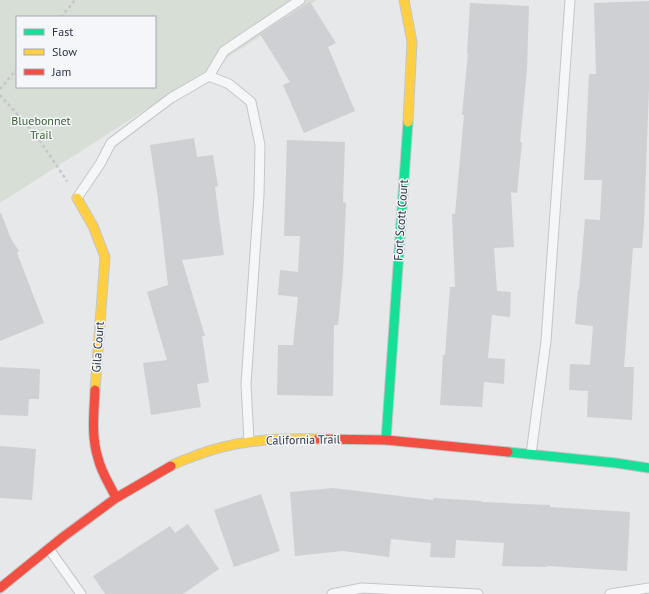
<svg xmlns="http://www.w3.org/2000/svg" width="649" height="594" font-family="'PT Sans',sans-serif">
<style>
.green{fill:#d6ded6;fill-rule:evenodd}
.building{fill:#ced0d3}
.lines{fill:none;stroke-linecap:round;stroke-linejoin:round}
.lane-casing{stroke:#c4c6c8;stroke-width:11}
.fast-casing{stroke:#c4c6c8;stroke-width:11}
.slow-casing{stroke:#c4c6c8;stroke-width:11}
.jam-casing{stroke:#c4c6c8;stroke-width:11}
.path{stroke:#c5c6ca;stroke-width:2.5;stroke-dasharray:3 3;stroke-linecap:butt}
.lane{stroke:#f5f6f7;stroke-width:9}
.fast{stroke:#16e098;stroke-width:9}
.slow{stroke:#ffcf43;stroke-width:9}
.jam{stroke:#f24e42;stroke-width:9}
.labels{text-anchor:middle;stroke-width:3;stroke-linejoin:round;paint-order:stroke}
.park-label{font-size:12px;fill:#3f6138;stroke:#f4f6f9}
.street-label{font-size:12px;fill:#2b3445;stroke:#f4f6f9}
</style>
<rect width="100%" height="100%" fill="#e6e8ea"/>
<!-- green -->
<path class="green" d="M0,0H317L0,203ZM17,17H155V87H17Z"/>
<!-- building -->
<g class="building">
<polygon points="649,1 649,89 644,223 642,248 633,248 624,367 634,367 632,420 587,417 588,391 569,390 570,364 590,365 593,326 575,324 578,290 579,290 585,219 600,220 602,180 584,180 589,74 596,74 594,3"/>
<polygon points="310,2 336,43 328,47 355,111 304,133 283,85 290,82 260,34"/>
<polygon points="470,3 529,6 527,70 520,142 522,142 517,193 511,192 514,247 494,248 497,291 511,292 510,317 492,315 488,358 505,359 504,384 484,382 482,407 440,405 443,355 445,355 450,287 455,287 452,214 455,214 464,115 462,115 468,53 467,53"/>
<polygon points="194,138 197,157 213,155 218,186 215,187 224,255 182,260 205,336 202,336 209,382 197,384 201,407 151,415 143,363 167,360 147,292 168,285 158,199 150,145"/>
<polygon points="287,140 345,142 343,202 346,203 343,273 338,325 334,325 333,396 277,395 278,345 293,345 298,297 278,295 280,270 298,272 300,236 284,236"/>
<polygon points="1,213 11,239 19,251 17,253 44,323 0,341 0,214"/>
<polygon points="0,367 40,369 39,399 29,399 28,416 0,415"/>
<polygon points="0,446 36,449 32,500 0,498"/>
<polygon points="333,488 433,500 433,498 482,501 482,502 550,505 550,507 630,512 627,571 547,566 547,567 502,566 504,543 456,540 455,558 430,557 431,543 391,539 389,557 343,551 295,556 290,492"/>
<polygon points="261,494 280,551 234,567 214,510"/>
<polygon points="188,524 219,569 183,594 105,594 93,576 170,526 175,533"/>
</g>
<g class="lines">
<!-- lane casing -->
<g class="lane-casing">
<g id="lane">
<polyline points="209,76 224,51 300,0"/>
<polyline points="77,198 100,164 111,143 171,98 209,76 229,84 251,102 260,145 259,195 246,384 249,441"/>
<polyline points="531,454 546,341 570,0"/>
<polyline points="49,549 81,594"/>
<polyline points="332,594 362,588 478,594"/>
<polyline points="610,594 649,588"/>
</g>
</g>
<!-- fast casing -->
<g class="fast-casing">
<g id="fast">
<polyline points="386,440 408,122"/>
<polyline points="508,452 616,463 649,468"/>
</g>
</g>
<!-- slow casing -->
<g class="slow-casing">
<g id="slow">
<polyline points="404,0 412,42 408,122"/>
<polyline points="77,198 93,226 105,257 95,390"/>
<path d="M171,466C179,461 188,459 197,455C238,440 275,438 318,439"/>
</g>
</g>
<!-- jam casing -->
<g class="jam-casing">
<g id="jam">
<path d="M95,390C94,413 91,436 98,458C101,472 110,485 116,498"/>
<polyline points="318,439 386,440 508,452"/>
<polyline points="0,588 63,537 116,498 171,466"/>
</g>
</g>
<!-- path -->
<g class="path">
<polyline points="61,17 75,0"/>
<polyline points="0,89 17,69"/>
<polyline points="0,95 36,135 67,181"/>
</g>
<!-- lane -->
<use href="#lane" class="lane"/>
<!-- fast -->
<use href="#fast" class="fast"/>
<!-- slow -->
<use href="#slow" class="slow"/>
<!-- jam -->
<use href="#jam" class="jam"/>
</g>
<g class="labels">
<!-- park labels -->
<g class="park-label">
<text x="41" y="125">Bluebonnet<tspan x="41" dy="14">Trail</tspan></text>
</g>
<!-- street labels -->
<g class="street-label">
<text transform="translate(401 220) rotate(-86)" y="4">Fort Scott Court</text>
<text transform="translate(98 347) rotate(-86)" y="4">Gila Court</text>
<text transform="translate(303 440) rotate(-1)" y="4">California Trail</text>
</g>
</g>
<!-- legend -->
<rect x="16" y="16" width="140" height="72" fill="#f4f6f9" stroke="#a4a8b1"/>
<rect x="24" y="29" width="20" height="6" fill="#16e098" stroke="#a4a8b1"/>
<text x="52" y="36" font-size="12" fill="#2b3445">Fast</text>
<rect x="24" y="49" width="20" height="6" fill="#ffcf43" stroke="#a4a8b1"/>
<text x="52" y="56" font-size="12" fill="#2b3445">Slow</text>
<rect x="24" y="69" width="20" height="6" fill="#f24e42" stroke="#a4a8b1"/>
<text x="52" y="76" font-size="12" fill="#2b3445">Jam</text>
</svg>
